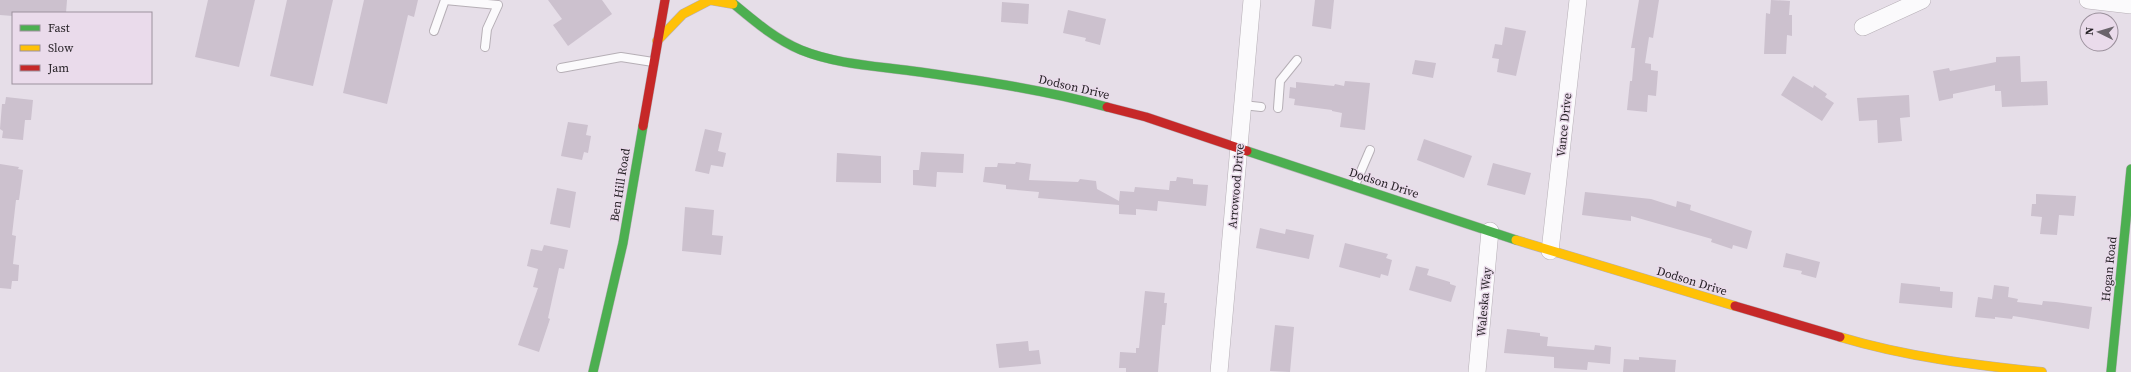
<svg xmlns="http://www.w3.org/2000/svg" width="2131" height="372" font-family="'Source Serif 4',serif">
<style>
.building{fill:#ccc1ce}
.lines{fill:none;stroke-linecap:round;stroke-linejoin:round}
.lane-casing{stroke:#b6afb6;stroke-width:10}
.street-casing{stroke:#b6afb6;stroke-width:18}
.fast-casing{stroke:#b6afb6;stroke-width:10}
.slow-casing{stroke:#b6afb6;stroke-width:10}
.jam-casing{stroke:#b6afb6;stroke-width:10}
.lane{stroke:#fbfafc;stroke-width:8}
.street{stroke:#fbfafc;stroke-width:17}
.fast{stroke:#4caf50;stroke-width:9}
.slow{stroke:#ffc107;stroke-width:9}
.jam{stroke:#c62828;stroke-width:9}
.labels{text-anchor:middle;stroke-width:3;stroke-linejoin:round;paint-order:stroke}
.street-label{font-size:12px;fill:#272227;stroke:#eadbeb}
</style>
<rect width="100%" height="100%" fill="#e6dee8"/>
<!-- building -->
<g class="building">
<polygon points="0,0 67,0 66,13 13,13 13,16 0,15"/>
<polygon points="208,0 255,0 239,67 195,57"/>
<polygon points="287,0 333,0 313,86 270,76"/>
<polygon points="364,0 418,0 414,17 408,15 387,104 343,93"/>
<polygon points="548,0 602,0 612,14 568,46 553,25 562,19"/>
<polygon points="1315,0 1334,0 1331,29 1312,26"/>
<polygon points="1639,0 1659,0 1653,38 1649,37 1645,63 1651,64 1651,70 1658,71 1656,96 1648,95 1647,112 1627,110 1630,81 1632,81 1635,48 1631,48"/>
<polygon points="1771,0 1790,1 1789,15 1792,15 1792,36 1787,35 1786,54 1764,54 1766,13 1770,14"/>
<polygon points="1002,2 1029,4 1028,24 1001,22"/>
<polygon points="1068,10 1106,19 1100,45 1085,41 1086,38 1063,33"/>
<polygon points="1505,27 1526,31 1516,76 1497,72 1499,59 1492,58 1495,44 1502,45"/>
<polygon points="2020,56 2021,82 2047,81 2048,105 2002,107 2001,91 1995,91 1995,85 1953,94 1953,98 1939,101 1933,71 1949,68 1950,71 1996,62 1996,57"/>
<polygon points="1415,60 1436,63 1433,78 1412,74"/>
<polygon points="1793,76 1813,88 1814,85 1827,94 1825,97 1834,103 1822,121 1781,95"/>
<polygon points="1345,81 1370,83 1365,130 1340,127 1342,113 1332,111 1332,110 1294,105 1295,99 1289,98 1290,87 1296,88 1296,82 1334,86 1335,84 1344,86"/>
<polygon points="1909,95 1910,117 1900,118 1902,141 1878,143 1877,120 1859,121 1857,98"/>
<polygon points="6,97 33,100 31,120 25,120 23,140 2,138 3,131 0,129 2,104 5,104"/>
<polygon points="568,122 588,125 586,135 591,136 588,153 584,152 582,160 561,156"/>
<polygon points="705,129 722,133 718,151 726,153 723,167 711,165 709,174 695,171"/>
<polygon points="1424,139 1472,156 1464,178 1417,160"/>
<polygon points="921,152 964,154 963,173 937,172 936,187 913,185 913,170 919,170"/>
<polygon points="837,153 881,156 881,183 836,182"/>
<polygon points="1016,162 1031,164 1029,180 1078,182 1080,179 1096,181 1097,189 1119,201 1120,191 1134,192 1135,187 1169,190 1170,181 1176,181 1177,177 1193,179 1193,184 1208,185 1206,206 1158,201 1157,211 1136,209 1136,215 1119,214 1119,205 1038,198 1039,192 1006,189 1006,185 983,182 985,167 997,167 998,163 1015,164"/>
<polygon points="1493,163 1531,173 1525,195 1487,185"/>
<polygon points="0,164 19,167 18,169 23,170 19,200 16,200 12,235 16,236 13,264 19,265 18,281 12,281 11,289 0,288"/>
<polygon points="557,188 576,192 570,228 550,224"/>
<polygon points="1585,192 1651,199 1676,207 1677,201 1691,205 1690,210 1752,231 1747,249 1733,245 1732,249 1711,242 1712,239 1631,216 1631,221 1582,215"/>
<polygon points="2036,194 2076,196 2074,216 2059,215 2057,235 2040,234 2042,217 2031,216 2032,204 2036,204"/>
<polygon points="685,207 714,210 712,235 723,236 721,255 682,251"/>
<polygon points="1260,228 1285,234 1286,229 1314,235 1309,259 1256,248"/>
<polygon points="1345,243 1388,254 1386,258 1392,260 1388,276 1381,274 1380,278 1339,267"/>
<polygon points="544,245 568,250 564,269 559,268 548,318 550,319 539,352 518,345 538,288 533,287 538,269 527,266 531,249 542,251"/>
<polygon points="1786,253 1820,262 1816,278 1801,274 1802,271 1783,267"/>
<polygon points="1416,266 1429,269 1427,275 1450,282 1450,284 1456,286 1451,302 1409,290"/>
<polygon points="1901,283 1940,287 1940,291 1953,292 1952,308 1899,303"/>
<polygon points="1994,285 2009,287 2008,297 2018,299 2017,302 2042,305 2043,301 2056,302 2092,307 2089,329 2026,318 2013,316 2012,319 1995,317 1995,319 1975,317 1978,297 1992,299"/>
<polygon points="1145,291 1165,293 1164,303 1167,303 1165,325 1162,325 1158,372 1126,372 1126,368 1119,368 1120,352 1136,353 1136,348 1139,348"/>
<polygon points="1275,325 1294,327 1290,372 1270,371"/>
<polygon points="1507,329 1540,333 1540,336 1548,337 1547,346 1594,350 1595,345 1611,347 1610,364 1588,362 1587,370 1554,368 1554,357 1504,353"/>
<polygon points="1028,341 1029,351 1039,350 1041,364 999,368 996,344"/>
<polygon points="1639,357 1676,360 1675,372 1623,372 1624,359 1639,360"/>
</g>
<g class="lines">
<!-- lane casing -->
<g class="lane-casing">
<g id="lane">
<polyline points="445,0 498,5 487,29 485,47"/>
<polyline points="434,31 445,0"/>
<polyline points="561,68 621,57 653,62"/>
<polyline points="1243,105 1261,107"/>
<polyline points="1278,108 1280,81 1297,60"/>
<polyline points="1355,185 1370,150"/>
</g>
</g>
<!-- street casing -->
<g class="street-casing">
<g id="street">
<polyline points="2088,0 2131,5"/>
<polyline points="1863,27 1922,0"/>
<polyline points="1550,251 1578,0"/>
<polyline points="1219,372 1252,0"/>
<polyline points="1477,372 1490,231"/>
</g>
</g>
<!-- fast casing -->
<g class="fast-casing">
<g id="fast">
<path d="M729,0C752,19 773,38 801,50C838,65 880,66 920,72C983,81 1045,90 1107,107"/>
<polyline points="1247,151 1516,240"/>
<polyline points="593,372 623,243 643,126"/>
<polyline points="2111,372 2131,169"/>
</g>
</g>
<!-- slow casing -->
<g class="slow-casing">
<g id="slow">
<polyline points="657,41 683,14 710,0 733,4"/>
<polyline points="1516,240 1735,306"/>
<path d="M1840,337C1907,357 1973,365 2042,372"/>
</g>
</g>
<!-- jam casing -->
<g class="jam-casing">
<g id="jam">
<polyline points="1107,107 1146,117 1247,151"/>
<polyline points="643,126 665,0"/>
<polyline points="1735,306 1840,337"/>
</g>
</g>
<!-- lane -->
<use href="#lane" class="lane"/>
<!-- street -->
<use href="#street" class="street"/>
<!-- fast -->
<use href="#fast" class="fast"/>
<!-- slow -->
<use href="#slow" class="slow"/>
<!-- jam -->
<use href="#jam" class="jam"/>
</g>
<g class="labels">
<!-- street labels -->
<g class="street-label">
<text transform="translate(1074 87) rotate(13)" y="4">Dodson Drive</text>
<text transform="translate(1564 125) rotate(-84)" y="4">Vance Drive</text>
<text transform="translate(1384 183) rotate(18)" y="4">Dodson Drive</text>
<text transform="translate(620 185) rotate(-81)" y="4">Ben Hill Road</text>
<text transform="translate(1236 186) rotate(-85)" y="4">Arrowood Drive</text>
<text transform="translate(2109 269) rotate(-84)" y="4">Hogan Road</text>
<text transform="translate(1692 281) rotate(17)" y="4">Dodson Drive</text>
<text transform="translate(1484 302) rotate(-85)" y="4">Waleska Way</text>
</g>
</g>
<!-- legend -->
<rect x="12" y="12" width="140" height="72" fill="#eadbeb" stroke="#9c919d"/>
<rect x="20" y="25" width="20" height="6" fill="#4caf50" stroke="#9c919d"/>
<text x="48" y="32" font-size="12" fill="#272227">Fast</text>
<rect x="20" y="45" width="20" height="6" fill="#ffc107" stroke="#9c919d"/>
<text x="48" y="52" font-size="12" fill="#272227">Slow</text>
<rect x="20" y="65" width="20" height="6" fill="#c62828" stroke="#9c919d"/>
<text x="48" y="72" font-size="12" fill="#272227">Jam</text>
<!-- north arrow -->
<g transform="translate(2099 32) rotate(275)"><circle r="19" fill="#eadbeb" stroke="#9c919d"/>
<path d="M0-3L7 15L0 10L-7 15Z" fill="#6a646b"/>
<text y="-6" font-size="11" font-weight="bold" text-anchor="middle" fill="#272227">N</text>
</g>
</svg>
